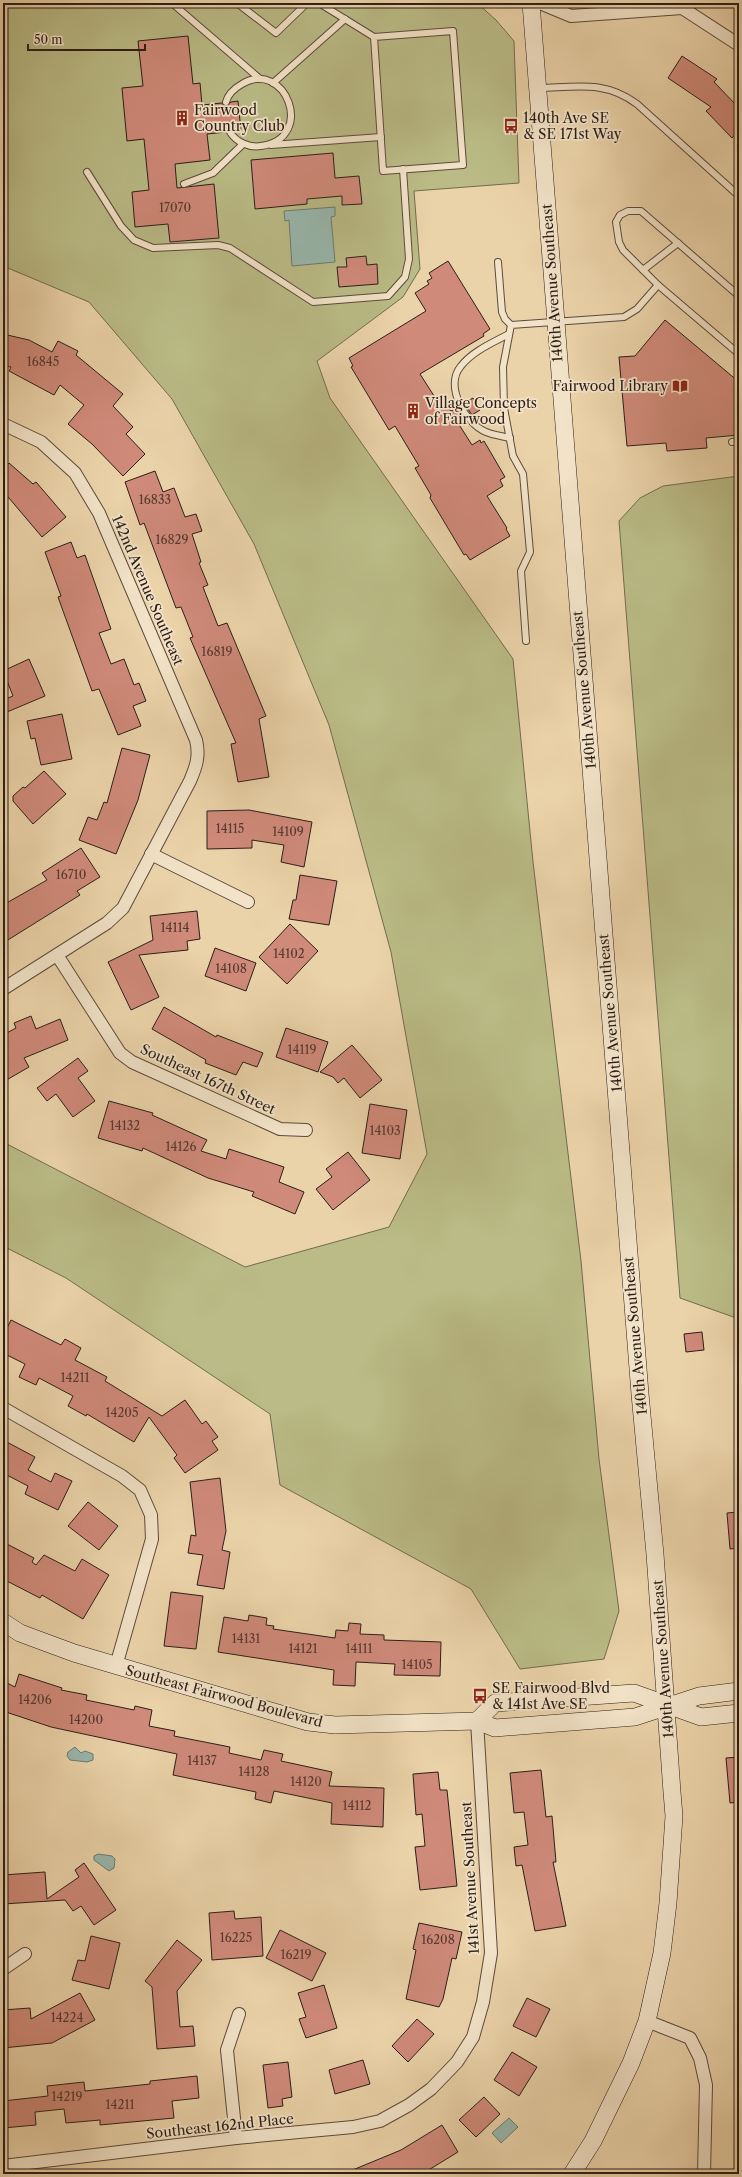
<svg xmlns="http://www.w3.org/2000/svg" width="742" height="2177" font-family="'Libre Caslon Text',serif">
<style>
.green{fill:#babb86;stroke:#726c4f}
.water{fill:#98b7ad;stroke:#6c7a71}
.building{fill:#d08a7a;stroke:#2b1e18}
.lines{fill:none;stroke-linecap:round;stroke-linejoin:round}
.lane-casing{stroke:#5b4b3c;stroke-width:8}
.street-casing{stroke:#5b4b3c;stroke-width:14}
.secondary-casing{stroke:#2b1e18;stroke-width:18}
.lane{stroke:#f2e2c7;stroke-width:6}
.street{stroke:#f2e2c7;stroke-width:12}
.secondary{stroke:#f2e2c7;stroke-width:17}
.labels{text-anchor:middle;stroke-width:3.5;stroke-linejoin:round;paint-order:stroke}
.number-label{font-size:12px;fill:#543930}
.poi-label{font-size:14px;fill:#2b1e18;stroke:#f2e2c7;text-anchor:start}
.street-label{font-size:14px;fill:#2b1e18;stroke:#f2e2c7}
</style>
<rect width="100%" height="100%" fill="#ebd3a9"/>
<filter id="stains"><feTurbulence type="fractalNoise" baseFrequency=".005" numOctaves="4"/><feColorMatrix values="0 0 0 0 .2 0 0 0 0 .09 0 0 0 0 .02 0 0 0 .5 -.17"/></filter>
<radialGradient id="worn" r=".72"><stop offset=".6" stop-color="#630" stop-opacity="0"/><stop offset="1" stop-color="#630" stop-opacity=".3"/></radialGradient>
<!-- green -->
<g class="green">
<polygon points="3,3 477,3 496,20 514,41 519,183 414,191 420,269 403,297 317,361 330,398 513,659 533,862 581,1261 599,1459 619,1611 604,1659 520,1669 471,1589 280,1485 270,1414 66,1278 3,1246 3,1142 245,1267 389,1227 427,1154 391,952 329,725 254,544 172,399 89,302 3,266"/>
<polygon points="739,476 739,1319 680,1298 619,521 640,498 663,486"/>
</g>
<!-- water -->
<g class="water">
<polygon points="335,207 335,216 331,217 335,262 292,266 289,220 285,221 284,211"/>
<polygon points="75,1747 81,1753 85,1751 93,1754 93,1760 87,1762 70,1760 67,1756 68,1752"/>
<polygon points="98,1854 112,1856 115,1859 114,1868 109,1871 94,1860 94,1856"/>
<polygon points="509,2118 518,2127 501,2143 492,2133"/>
</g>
<!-- building -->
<g class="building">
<polygon points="188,36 193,84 200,83 202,105 222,103 226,106 231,102 238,101 241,131 235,131 229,128 226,132 207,134 210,160 175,164 177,188 214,184 219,238 170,242 168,224 135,227 132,192 149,190 144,139 127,141 122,88 143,86 138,41"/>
<polygon points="682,56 717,79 714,82 739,108 739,130 732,138 706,111 711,107 668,78"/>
<polygon points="333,153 335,178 359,176 362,204 342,205 342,196 307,199 307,204 255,209 251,160"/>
<polygon points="366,256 367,265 377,264 378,284 339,287 337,267 347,267 346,258"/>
<polygon points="448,261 490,329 483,334 484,336 420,374 436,399 438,398 445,409 448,407 451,411 457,408 464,420 458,423 472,445 480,440 481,443 484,441 505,477 500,480 503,486 487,496 507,528 506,529 510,536 470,560 466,554 464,555 430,498 431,495 415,468 419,466 395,426 389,430 351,367 353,366 349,358 426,311 415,293 429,284 427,281 432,278 429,273"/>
<polygon points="665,320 739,382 739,435 706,438 707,448 667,451 666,443 627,446 619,357 635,356"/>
<polygon points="3,334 29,340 52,352 58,341 78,351 76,355 123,394 113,406 133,427 126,434 145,454 123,476 92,444 68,424 84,405 60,385 54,395 9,371 11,367 3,366"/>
<polygon points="473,398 480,410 472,415 464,403"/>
<polygon points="9,463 33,484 36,482 66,517 42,537 3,491 3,470"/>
<polygon points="155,471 163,492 174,488 185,517 196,514 202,531 192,534 201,562 199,563 208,585 203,587 218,626 227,623 266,716 259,719 269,777 238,782 231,744 236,743 190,638 193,637 181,607 176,608 144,523 140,525 125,482"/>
<polygon points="71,542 77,558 85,555 111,629 99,633 111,664 124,659 134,685 139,683 146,701 133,706 141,726 118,735 99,689 92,691 58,597 61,596 45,552"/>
<polygon points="29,659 45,696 7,712 3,700 13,696 3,671"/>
<polygon points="62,714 72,759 41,765 35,738 31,739 27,721"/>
<polygon points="122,748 150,755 138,800 116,854 79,840 88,817 97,820 104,802 107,803"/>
<polygon points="44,771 66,794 33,824 13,801 13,796 23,787 25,788"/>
<polygon points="249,810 312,822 304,867 281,862 284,845 252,840 252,848 207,849 207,811"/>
<polygon points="81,848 100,877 77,891 80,895 3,943 3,905 47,880 42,873"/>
<polygon points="300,875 337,881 329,925 289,919 293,900 296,900"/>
<polygon points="197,911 200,939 187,941 188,950 139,955 159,997 131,1010 108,962 153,940 150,916"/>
<polygon points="290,924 318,951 287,984 259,957"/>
<polygon points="215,948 256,963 246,991 205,976"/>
<polygon points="164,1007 216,1037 217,1035 263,1053 257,1067 243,1062 236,1075 205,1063 206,1060 152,1029"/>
<polygon points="31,1016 36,1029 60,1019 68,1040 24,1058 29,1067 3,1082 3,1035 16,1028 14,1023"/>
<polygon points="286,1028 328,1042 318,1072 276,1057"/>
<polygon points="352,1045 382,1080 360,1098 344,1078 338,1083 333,1077 320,1072"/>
<polygon points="78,1058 88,1071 78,1078 95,1101 73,1117 56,1094 47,1101 37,1088"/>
<polygon points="109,1101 153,1113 152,1115 207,1140 201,1151 226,1159 229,1149 284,1167 279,1182 304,1192 295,1214 252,1196 254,1192 208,1178 143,1148 142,1151 98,1138"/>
<polygon points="370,1104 407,1110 400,1159 362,1153"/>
<polygon points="348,1152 370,1180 333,1210 316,1189 332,1177 326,1169"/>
<polygon points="11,1320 61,1345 65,1339 81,1348 75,1360 107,1377 105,1381 162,1416 185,1400 202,1424 206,1421 218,1437 212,1441 218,1450 185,1473 174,1458 177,1455 149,1417 134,1442 87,1414 86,1416 68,1406 73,1396 39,1378 36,1385 19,1377 25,1364 3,1353 3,1336"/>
<polygon points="702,1332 704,1350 686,1352 684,1334"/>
<polygon points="3,1440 35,1457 28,1470 51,1482 55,1473 72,1481 58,1510 25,1494 28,1486 3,1473"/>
<polygon points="220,1478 226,1531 222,1550 230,1552 224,1589 197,1585 203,1555 188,1553 191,1535 196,1536 190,1482"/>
<polygon points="88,1502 118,1526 99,1550 68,1526"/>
<polygon points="739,1512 739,1548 730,1549 727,1513"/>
<polygon points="3,1542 34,1558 32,1562 36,1565 44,1555 75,1571 82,1559 109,1575 83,1619 42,1595 40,1598 3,1579"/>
<polygon points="171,1592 203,1596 196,1649 164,1646"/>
<polygon points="249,1615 267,1618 266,1625 274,1626 273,1629 335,1638 336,1630 348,1631 349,1623 361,1624 360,1634 384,1635 384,1640 441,1642 440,1676 394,1675 395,1664 356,1662 355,1686 333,1685 334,1670 218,1652 224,1617 248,1621"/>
<polygon points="19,1674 62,1688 61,1690 87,1695 86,1700 134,1710 135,1706 152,1710 149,1726 175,1731 174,1736 230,1747 229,1753 261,1760 264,1750 283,1754 281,1761 332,1772 329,1786 384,1788 383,1827 331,1824 332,1803 274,1791 271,1803 255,1799 256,1792 173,1775 177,1754 51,1727 3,1711 3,1681 15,1687"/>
<polygon points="739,1757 739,1802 730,1803 726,1758"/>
<polygon points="541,1770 546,1817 552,1816 556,1862 553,1862 566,1926 535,1931 522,1865 516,1866 514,1847 528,1845 524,1812 514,1813 510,1773"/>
<polygon points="438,1772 440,1790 447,1790 457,1886 420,1890 415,1847 425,1846 422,1814 416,1815 413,1774"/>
<polygon points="84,1863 116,1910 94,1925 81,1906 73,1911 65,1900 3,1904 3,1875 45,1872 47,1899 79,1877 75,1870"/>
<polygon points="234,1911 235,1919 261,1917 263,1956 212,1960 209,1913"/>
<polygon points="419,1923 462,1932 456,1959 452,1958 443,1999 439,2007 406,1999 416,1950 413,1949"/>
<polygon points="280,1930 326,1953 312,1981 266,1958"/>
<polygon points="91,1936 120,1943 109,1989 72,1980 78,1960 85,1961"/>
<polygon points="177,1940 202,1960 177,1991 180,2027 193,2026 195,2046 157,2049 152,1987 145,1981"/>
<polygon points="324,1985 337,2028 306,2038 299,2019 306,2017 298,1993"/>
<polygon points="80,1993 95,2020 52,2043 3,2048 3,2010 30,2008 31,2019"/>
<polygon points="527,1998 550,2009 536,2037 513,2026"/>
<polygon points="417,2019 434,2034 408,2062 392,2046"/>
<polygon points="512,2052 537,2067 519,2096 494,2080"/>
<polygon points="363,2060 370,2084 335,2094 329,2070"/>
<polygon points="288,2062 292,2097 282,2099 283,2106 268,2108 263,2065"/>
<polygon points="197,2076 199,2098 172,2101 174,2118 100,2125 100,2120 66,2123 64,2109 35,2112 36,2125 3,2128 3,2101 48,2096 47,2086 84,2082 85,2091 150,2084 150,2081"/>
<polygon points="484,2097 500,2114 476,2137 459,2120"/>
<polygon points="442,2125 458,2152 422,2174 343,2174 401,2150"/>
</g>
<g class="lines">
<!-- lane casing -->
<g class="lane-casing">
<g id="lane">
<polyline points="172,3 260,79"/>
<polyline points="237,3 276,33 307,3"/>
<polyline points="319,3 374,37 453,31 463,165 383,171 374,37"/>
<polyline points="273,83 345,19"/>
<path d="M539,88C576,87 605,80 637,104L739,196"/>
<path d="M226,102C228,94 235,88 242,84C285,58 317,138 261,146C249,148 236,142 230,132"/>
<polyline points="271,145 381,137"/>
<polyline points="87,172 121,226 134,240 153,248 218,245 230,248 313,302 388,296 405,277 409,259 403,169"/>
<polyline points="184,184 213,173 243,144"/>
<polyline points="498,262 502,312 505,319 511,325"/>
<polyline points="643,270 678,243"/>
<polyline points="739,296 641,211 628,211 620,215 616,222 619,242 623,250 658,285 739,354"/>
<path d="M509,334C492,343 473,351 461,366C444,386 465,423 486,432C493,435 502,436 510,438"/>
<polyline points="732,442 739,441"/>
<polyline points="526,641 521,571 530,552 523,474 513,456 504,408 503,367 511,325 624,317 637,309 658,285"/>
</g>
</g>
<!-- street casing -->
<g class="street-casing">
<g id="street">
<polyline points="540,3 571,16 682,8"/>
<polyline points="676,4 739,45"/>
<path d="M3,424L41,442L75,473L99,513L196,740C200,756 196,767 190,781L123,908L107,923L3,989"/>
<polyline points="151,854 248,902"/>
<polyline points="57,955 120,1053 132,1062 280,1129 306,1130"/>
<polyline points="3,1408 122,1476 140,1490 151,1515 152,1539 116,1666"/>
<polyline points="3,1969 25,1954"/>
<polyline points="647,2021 690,2038 700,2058 706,2085 704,2174"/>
<polyline points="236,2138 227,2050 239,2014"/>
<polyline points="3,2166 236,2138 353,2127 380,2121 409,2105 431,2089 457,2062 473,2037 483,2002 491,1953 477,1721"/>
</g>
</g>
<!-- secondary casing -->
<g class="secondary-casing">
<g id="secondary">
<polyline points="531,3 640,1394 655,1554 672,1792 674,1816 668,1903 662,1953 647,2021 631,2063 593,2141 572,2174"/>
<polyline points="3,1622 20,1633 74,1653 308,1722 335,1725 477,1721 495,1728 635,1717 699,1696 739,1691"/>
<polyline points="477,1721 495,1703 634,1693 701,1717 739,1713"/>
</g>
</g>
<!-- lane -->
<use href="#lane" class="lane"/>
<!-- street -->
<use href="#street" class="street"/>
<!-- secondary -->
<use href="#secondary" class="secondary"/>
</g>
<!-- icons -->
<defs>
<g id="building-bare" transform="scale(1.2)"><path d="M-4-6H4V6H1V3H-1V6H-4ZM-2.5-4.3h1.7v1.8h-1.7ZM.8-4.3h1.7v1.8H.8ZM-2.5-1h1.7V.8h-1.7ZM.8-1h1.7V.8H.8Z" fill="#8f2418" stroke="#f2e2c7" stroke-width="2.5" paint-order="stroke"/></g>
<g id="bus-bare" transform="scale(1.2)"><path d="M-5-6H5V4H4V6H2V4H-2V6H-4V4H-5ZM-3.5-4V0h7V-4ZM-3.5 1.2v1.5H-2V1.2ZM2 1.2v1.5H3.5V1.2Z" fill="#8f2418" stroke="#f2e2c7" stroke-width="2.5" paint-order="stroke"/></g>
<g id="library-bare" transform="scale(1.2)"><path d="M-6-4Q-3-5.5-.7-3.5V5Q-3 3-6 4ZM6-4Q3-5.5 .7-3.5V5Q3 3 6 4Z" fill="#8f2418" stroke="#f2e2c7" stroke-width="2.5" paint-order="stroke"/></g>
</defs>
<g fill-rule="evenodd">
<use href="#building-bare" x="182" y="118"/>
<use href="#bus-bare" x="511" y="126"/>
<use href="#library-bare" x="680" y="386"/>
<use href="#building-bare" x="413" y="411"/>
<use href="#bus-bare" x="480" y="1696"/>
</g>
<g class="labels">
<!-- number labels -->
<g class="number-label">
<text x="175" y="212">17070</text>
<text x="43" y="366">16845</text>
<text x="155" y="504">16833</text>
<text x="172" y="544">16829</text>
<text x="217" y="656">16819</text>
<text x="230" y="833">14115</text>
<text x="288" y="836">14109</text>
<text x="71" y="879">16710</text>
<text x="175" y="932">14114</text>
<text x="289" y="958">14102</text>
<text x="231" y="973">14108</text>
<text x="302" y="1054">14119</text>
<text x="125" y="1130">14132</text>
<text x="385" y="1135">14103</text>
<text x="181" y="1151">14126</text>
<text x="75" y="1382">14211</text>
<text x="122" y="1417">14205</text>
<text x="246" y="1643">14131</text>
<text x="303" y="1653">14121</text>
<text x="359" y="1653">14111</text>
<text x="417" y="1669">14105</text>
<text x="35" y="1704">14206</text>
<text x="86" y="1724">14200</text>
<text x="202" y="1765">14137</text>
<text x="254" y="1776">14128</text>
<text x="306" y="1786">14120</text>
<text x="357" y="1810">14112</text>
<text x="236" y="1942">16225</text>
<text x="438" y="1944">16208</text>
<text x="296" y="1959">16219</text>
<text x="67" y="2022">14224</text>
<text x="67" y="2101">14219</text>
<text x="120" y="2109">14211</text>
</g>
<!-- poi labels -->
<g class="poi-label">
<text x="194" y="115">Fairwood<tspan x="194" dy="16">Country Club</tspan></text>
<text x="523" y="123">140th Ave SE<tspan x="523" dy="16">&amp; SE 171st Way</tspan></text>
<text x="668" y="391" text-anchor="end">Fairwood Library</text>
<text x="425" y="408">Village Concepts<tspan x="425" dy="16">of Fairwood</tspan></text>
<text x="492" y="1693">SE Fairwood Blvd<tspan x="492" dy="16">&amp; 141st Ave SE</tspan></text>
</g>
<!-- street labels -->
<g class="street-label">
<text transform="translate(552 283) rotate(-94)" y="5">140th Avenue Southeast</text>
<text transform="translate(148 590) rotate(67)" y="5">142nd Avenue Southeast</text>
<text transform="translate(584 690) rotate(-95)" y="5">140th Avenue Southeast</text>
<text transform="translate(610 1013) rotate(-95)" y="5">140th Avenue Southeast</text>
<text transform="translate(208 1079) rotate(25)" y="5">Southeast 167th Street</text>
<text transform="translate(635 1336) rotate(-95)" y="5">140th Avenue Southeast</text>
<text transform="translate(663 1659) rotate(-94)" y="5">140th Avenue Southeast</text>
<text transform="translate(224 1696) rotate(15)" y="5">Southeast Fairwood Boulevard</text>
<text transform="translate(470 1878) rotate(-93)" y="5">141st Avenue Southeast</text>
<text transform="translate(220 2126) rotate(-6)" y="5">Southeast 162nd Place</text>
</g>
</g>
<!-- margin -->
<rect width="742" height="2177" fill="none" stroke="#ebd3a9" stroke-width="16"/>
<rect x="4" y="4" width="734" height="2169" fill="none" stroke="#2b1e18" stroke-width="2"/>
<rect x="8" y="8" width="726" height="2161" fill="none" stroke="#2b1e18"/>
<!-- scale -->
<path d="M28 44v6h117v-6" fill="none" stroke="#2b1e18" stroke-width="2"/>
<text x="34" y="44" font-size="12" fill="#2b1e18" stroke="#f2e2c7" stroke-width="3" paint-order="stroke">50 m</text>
<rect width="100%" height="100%" filter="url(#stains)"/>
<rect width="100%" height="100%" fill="url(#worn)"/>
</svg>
